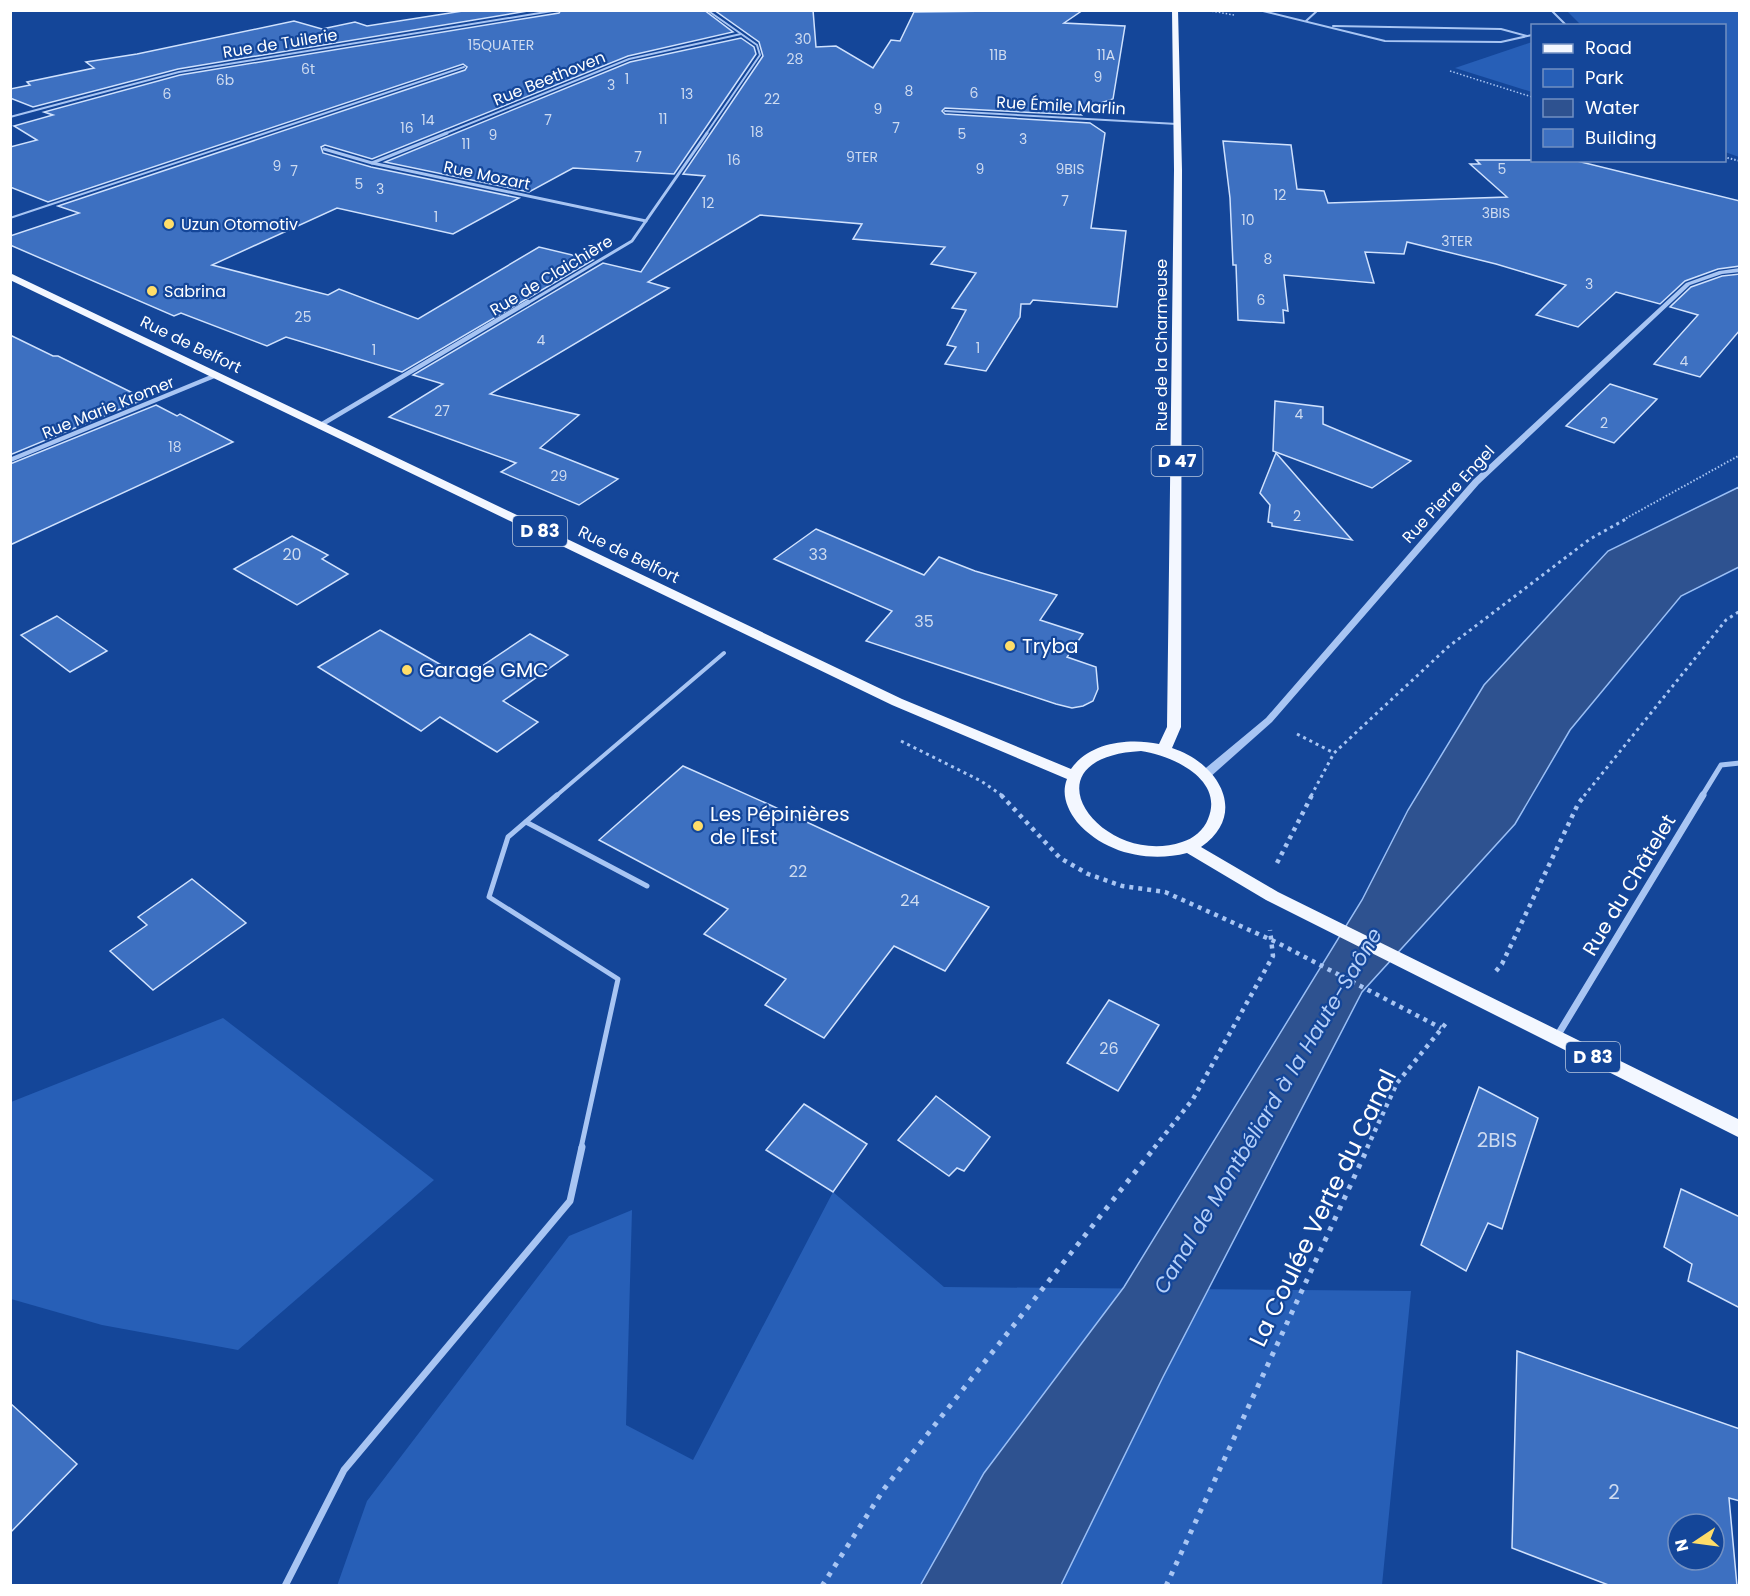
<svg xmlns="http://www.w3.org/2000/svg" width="1750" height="1596" font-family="Poppins,sans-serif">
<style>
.green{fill:#275fb7}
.water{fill:#2e5290;stroke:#9abff6;stroke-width:1.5}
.building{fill:#3d70c1;stroke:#cfe1fd;stroke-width:1.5;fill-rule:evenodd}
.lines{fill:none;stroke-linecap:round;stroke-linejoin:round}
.path-far4{stroke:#a8c5f3;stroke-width:1.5;stroke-dasharray:1.5 2;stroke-linecap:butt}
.path-far3{stroke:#a8c5f3;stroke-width:2;stroke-dasharray:1.5 2;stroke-linecap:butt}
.path-far2{stroke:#a8c5f3;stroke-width:3;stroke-dasharray:3 4;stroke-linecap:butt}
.path-far1{stroke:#a8c5f3;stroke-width:4.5;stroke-dasharray:4 5;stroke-linecap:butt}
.path{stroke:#a8c5f3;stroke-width:5;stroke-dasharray:4.5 7;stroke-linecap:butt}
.service-far3{stroke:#a8c5f3;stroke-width:2}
.service-far2{stroke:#a8c5f3;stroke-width:4}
.service-far1{stroke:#a8c5f3;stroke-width:5}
.service{stroke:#a8c5f3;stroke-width:7}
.minor-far4{stroke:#a8c5f3;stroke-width:2}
.minor-far3{stroke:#a8c5f3;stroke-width:3}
.minor-far2{stroke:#a8c5f3;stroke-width:4.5}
.minor-far1{stroke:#a8c5f3;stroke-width:5}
.minor{stroke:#a8c5f3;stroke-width:7}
.tertiary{fill:#a8c5f3;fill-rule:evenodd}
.primary{fill:#f3f7ff;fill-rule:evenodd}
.poi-dot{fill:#ffdd69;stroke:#144699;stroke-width:2}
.labels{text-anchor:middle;stroke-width:4.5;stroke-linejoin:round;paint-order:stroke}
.far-number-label{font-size:14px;fill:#cedbf0}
.far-street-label{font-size:16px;fill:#fff;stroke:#144699}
.far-poi-label{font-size:16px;fill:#fff;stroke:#144699;text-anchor:start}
.number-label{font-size:16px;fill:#cedbf0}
.shield{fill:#144699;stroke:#b8c8e0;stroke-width:1.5}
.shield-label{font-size:18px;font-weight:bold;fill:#fff}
.poi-label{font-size:20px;fill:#fff;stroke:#144699;text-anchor:start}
.street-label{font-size:20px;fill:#fff;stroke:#144699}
.near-number-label{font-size:20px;fill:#cedbf0}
.water-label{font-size:21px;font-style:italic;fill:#b4cff9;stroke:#144699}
.near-street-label{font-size:24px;fill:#fff;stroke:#144699}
</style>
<rect width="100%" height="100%" fill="#144699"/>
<!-- green -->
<g class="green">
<polygon points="1567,11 1739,11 1739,157 1725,152 1724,26 1581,25"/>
<polygon points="1532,42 1532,92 1455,68"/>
<polygon points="223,1018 434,1180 238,1350 102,1325 11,1299 11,1102"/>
<polygon points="833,1192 944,1287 1411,1291 1382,1585 337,1586 367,1501 569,1236 632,1210 626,1425 693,1460"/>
</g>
<!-- water -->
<polygon class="water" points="1739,487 1739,567 1681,596 1570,730 1515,824 1362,992 1163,1377 1061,1585 920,1586 984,1473 1124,1287 1362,900 1408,810 1484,685 1608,551"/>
<!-- building -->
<g class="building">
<polygon points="469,10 534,10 178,69 33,107 10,98 10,89 30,85 27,82 94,68 86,62 137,54 294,21 322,29 355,22 367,26"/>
<polygon points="561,10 704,10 733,32 628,56 372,159 325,145 321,147 323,153 371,167 519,198 453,234 337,208 212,265 328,295 339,289 418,319 539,247 593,260 402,372 286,337 267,346 181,313 174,316 10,245 10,236 79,213 58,206 465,70 467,67 463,64 48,202 10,187 10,147 37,140 14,126 53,115 44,112 180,75 559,13"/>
<polygon points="714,10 813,10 816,47 836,46 873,68 891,40 900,41 914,12 1083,10 1064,23 1125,26 1113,99 1076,111 1081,115 945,108 942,111 945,114 1090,123 1105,133 1091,228 1126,231 1117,307 1033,300 1030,304 1021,304 1020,317 986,371 945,364 956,347 947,345 966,310 952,308 976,273 931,264 945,247 853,239 862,224 760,215 648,282 669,288 490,394 579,415 540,448 618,479 579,505 501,472 516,463 389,417 443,384 413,375 603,263 641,272 705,176 683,174 763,56 759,42"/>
<polygon points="741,38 754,47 756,54 674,174 573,168 529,192 385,162 630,62"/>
<polygon points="1223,141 1291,145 1297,189 1324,191 1328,203 1507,197 1470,164 1480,164 1476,160 1573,160 1740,201 1740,266 1718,269 1685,281 1660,304 1616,292 1578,327 1536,315 1566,285 1496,264 1407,242 1404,254 1365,252 1374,283 1284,275 1288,311 1283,310 1284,323 1238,320 1236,265 1233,265 1230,198"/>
<polygon points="1740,274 1740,330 1700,377 1654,364 1698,315 1670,307 1691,287 1722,276"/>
<polygon points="10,335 53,356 58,356 145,399 10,455"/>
<polygon points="1610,384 1657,399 1614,443 1566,426"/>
<polygon points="1275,401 1323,407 1323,424 1411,461 1372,488 1273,451"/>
<polygon points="156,405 177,416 180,414 233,442 10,545 10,464"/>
<polygon points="1276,453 1352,540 1272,526 1272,523 1268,522 1270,505 1260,493"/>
<polygon points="816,529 924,575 939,557 975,571 1057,595 1040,620 1083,634 1067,657 1096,667 1098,689 1093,701 1083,706 1072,708 1056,704 866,641 892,611 774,559"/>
<polygon points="292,536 328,555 322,559 348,574 297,605 234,569"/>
<polygon points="57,616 107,651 70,672 21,635"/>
<polygon points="380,630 464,678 530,634 568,655 503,701 538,722 497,752 440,717 421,731 318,667"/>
<polygon points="683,766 768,804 989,907 945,971 894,946 824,1038 765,1005 786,979 704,934 728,909 599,840"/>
<polygon points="192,879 246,923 153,990 110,951 147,925 138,917"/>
<polygon points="1109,1000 1159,1025 1118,1091 1067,1063"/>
<polygon points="1479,1087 1538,1118 1502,1229 1488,1223 1466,1271 1421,1245"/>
<polygon points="936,1096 990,1137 964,1171 957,1168 949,1176 898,1140"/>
<polygon points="804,1104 867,1144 833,1192 766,1150"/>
<polygon points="1681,1189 1740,1217 1740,1308 1688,1281 1692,1264 1664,1247"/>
<path d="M1517,1351L1740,1429V1501L1729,1498L1737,1586H1611L1512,1548ZM1678,1524H1714V1560H1678Z"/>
<polygon points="10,1403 77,1464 10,1533"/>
</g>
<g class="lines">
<!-- path-far4 -->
<g class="path-far4">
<polyline points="1205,10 1234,15"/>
<polyline points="1450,71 1532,97"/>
</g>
<!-- path-far3 -->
<g class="path-far3">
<polyline points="1724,157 1740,161"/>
<polyline points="1623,520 1740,455"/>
</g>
<!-- path-far2 -->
<g class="path-far2">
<polyline points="1297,734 1334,753"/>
<polyline points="901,741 981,781 1003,796"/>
<polyline points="1311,796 1334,753 1448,647 1590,539 1626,519"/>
<polyline points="1584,796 1726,620 1740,611"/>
</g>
<!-- path-far1 -->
<g class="path-far1">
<polyline points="1001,795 1060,858 1088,874 1122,886 1165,892 1276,942 1441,1028"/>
<polyline points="1277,863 1312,795"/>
<polyline points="1496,971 1502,964 1578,804 1585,795"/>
<polyline points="1154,1148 1193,1099 1273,956 1270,930"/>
<polyline points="1367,1148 1397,1083 1447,1022"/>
</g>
<!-- path -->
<g class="path">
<polyline points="822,1586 884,1489 1155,1147"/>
<polyline points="1166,1586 1368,1147"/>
</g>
<!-- service-far3 -->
<g class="service-far3">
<polyline points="1259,10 1385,41 1501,42 1532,35"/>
<polyline points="1551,10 1565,24 1562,26"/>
<polyline points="1306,21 1318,10"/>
<polyline points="1333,26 1501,29 1527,36"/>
<polyline points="10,218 464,67"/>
</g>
<!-- service-far2 -->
<polyline class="service-far2" points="556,796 724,653"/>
<!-- service-far1 -->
<g class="service-far1">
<polyline points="557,795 508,837 489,897 618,979 581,1148"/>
<polyline points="526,822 647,886"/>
</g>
<!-- service -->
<polyline class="service" points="285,1586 344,1470 570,1201 582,1147"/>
<!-- minor-far4 -->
<g class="minor-far4">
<polyline points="945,111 1177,124"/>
<polyline points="10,117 179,72 558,10"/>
<polyline points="444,134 629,59 741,34"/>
<polyline points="706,134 760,55 757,45 707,10"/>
</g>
<!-- minor-far3 -->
<g class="minor-far3">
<polyline points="324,149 372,163 646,221"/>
<polyline points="372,163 447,133"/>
<polyline points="526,304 632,241 707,133"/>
</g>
<!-- minor-far2 -->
<g class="minor-far2">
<polyline points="319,426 528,302"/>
<polyline points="10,460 214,376"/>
</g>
<!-- minor-far1 -->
<polyline class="minor-far1" points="1702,796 1721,765 1740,763"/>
<!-- minor -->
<polyline class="minor" points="1556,1038 1703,795"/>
<!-- tertiary -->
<polygon class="tertiary" points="1740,268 1740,272 1722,274 1690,285 1479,484 1272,722 1209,778 1201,778 1200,775 1201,772 1266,718 1473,480 1686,283 1719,271"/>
<!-- primary -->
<path class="primary" d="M1172,10H1178L1182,170L1181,727L1172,748C1217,762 1250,813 1201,847L1278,892L1740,1120V1138L1266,900L1187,853C1148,863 1104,853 1077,822C1067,809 1061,794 1067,779L892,705L10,280V273L902,699L1071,769C1090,742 1129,738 1159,744L1167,727L1174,170ZM1141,751C1171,755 1225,779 1208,819C1204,830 1193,839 1182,842C1102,869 1019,758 1141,751Z"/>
</g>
<!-- markers -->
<g class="poi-dot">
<circle cx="169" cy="224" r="6"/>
<circle cx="152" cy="291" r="6"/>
<circle cx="1010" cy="646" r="6"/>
<circle cx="407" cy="670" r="6"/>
<circle cx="698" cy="826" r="6"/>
</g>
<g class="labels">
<!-- far-number labels -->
<g class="far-number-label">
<text x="803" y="44">30</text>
<text x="501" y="50">15QUATER</text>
<text x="998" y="60">11B</text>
<text x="1106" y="60">11A</text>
<text x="795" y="64">28</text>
<text x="308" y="74">6t</text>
<text x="1098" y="82">9</text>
<text x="627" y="84">1</text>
<text x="225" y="85">6b</text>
<text x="611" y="90">3</text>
<text x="909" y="96">8</text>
<text x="974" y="98">6</text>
<text x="167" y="99">6</text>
<text x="687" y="99">13</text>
<text x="772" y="104">22</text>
<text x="878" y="114">9</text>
<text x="663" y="124">11</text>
<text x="428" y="125">14</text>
<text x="548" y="125">7</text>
<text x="407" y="133">16</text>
<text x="896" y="133">7</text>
<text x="757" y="137">18</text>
<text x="962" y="139">5</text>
<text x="493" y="140">9</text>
<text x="1023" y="144">3</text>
<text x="466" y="149">11</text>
<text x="638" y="162">7</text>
<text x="862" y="162">9TER</text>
<text x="734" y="165">16</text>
<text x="277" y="171">9</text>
<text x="980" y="174">9</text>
<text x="1070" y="174">9BIS</text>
<text x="1502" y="174">5</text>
<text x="294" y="176">7</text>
<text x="359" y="189">5</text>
<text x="380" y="194">3</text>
<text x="1280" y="200">12</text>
<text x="1065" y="206">7</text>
<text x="708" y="208">12</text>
<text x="1496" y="218">3BIS</text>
<text x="436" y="222">1</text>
<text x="1248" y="225">10</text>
<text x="1457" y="246">3TER</text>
<text x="1268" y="264">8</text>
<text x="1589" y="289">3</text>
<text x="1261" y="305">6</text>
<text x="303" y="322">25</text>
<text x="541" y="345">4</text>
<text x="978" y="353">1</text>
<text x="374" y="355">1</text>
<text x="1684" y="366">4</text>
<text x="442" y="416">27</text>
<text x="1299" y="419">4</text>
<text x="1604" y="428">2</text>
<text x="175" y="452">18</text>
<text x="559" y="481">29</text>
<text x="1297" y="521">2</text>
</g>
<!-- far-street labels -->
<g class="far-street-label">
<text transform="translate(280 43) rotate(-9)" y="6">Rue de Tuilerie</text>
<text transform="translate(549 78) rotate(-22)" y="6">Rue Beethoven</text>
<text transform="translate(1061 105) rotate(3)" y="6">Rue Émile Marlin</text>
<text transform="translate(487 175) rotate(12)" y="6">Rue Mozart</text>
<text transform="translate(551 275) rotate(-31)" y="6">Rue de Claichière</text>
<text transform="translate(191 344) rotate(26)" y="6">Rue de Belfort</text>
<text transform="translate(1161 345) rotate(-90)" y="6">Rue de la Charmeuse</text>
<text transform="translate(108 407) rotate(-22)" y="6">Rue Marie Kromer</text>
<text transform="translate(1448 494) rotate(-47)" y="6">Rue Pierre Engel</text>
<text transform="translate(629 554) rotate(26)" y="6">Rue de Belfort</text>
</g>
<!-- far-poi labels -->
<g class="far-poi-label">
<text x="181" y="230">Uzun Otomotiv</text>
<text x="164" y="297">Sabrina</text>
</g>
<!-- number labels -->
<g class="number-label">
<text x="292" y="560">20</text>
<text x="818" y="560">33</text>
<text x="924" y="627">35</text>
<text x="798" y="877">22</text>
<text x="910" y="906">24</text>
<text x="1109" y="1054">26</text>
</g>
<!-- shield labels -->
<g class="shield">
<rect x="1151.5" y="446" width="51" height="30" rx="4.5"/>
<rect x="513" y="516" width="54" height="30" rx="4.5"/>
<rect x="1566" y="1042" width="54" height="30" rx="4.5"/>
</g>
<g class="shield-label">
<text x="1177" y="467">D 47</text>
<text x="540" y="537">D 83</text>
<text x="1593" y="1063">D 83</text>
</g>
<!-- poi labels -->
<g class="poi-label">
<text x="1022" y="653">Tryba</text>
<text x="419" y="677">Garage GMC</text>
<text x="710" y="821">Les Pépinières<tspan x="710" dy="23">de l'Est</tspan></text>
</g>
<!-- street labels -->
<g class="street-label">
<text transform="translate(1629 885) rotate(-59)" y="7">Rue du Châtelet</text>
</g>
<!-- near-number labels -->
<g class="near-number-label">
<text x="1497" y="1147">2BIS</text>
<text x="1614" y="1499">2</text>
</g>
<!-- water labels -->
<g class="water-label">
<text transform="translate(1268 1111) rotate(-59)" y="7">Canal de Montbéliard à la Haute-Saône</text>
</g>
<!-- near-street labels -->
<g class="near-street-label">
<text transform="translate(1323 1208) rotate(-64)" y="8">La Coulée Verte du Canal</text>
</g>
</g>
<!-- border -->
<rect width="1750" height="1596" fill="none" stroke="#ffffff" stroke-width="24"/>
<!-- legend -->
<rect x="1531" y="24" width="195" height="138" fill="#144699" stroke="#7290c2" stroke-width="1.5"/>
<rect x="1543" y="44" width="30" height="9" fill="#f3f7ff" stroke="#7290c2" stroke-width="1.5"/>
<text x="1585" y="54" font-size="18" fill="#ffffff">Road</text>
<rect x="1543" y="69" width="30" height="18" fill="#275fb7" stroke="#7290c2" stroke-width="1.5"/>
<text x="1585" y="84" font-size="18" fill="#ffffff">Park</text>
<rect x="1543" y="99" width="30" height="18" fill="#2e5290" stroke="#7290c2" stroke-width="1.5"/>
<text x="1585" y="114" font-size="18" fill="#ffffff">Water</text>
<rect x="1543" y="129" width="30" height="18" fill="#3d70c1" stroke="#7290c2" stroke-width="1.5"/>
<text x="1585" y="144" font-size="18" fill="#ffffff">Building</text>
<!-- north arrow -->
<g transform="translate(1696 1542) rotate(257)"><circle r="28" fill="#144699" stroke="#7290c2" stroke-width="1.5"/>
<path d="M0-4.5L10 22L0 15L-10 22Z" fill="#ffdd69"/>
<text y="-9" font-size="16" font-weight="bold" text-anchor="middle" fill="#ffffff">N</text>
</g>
</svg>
